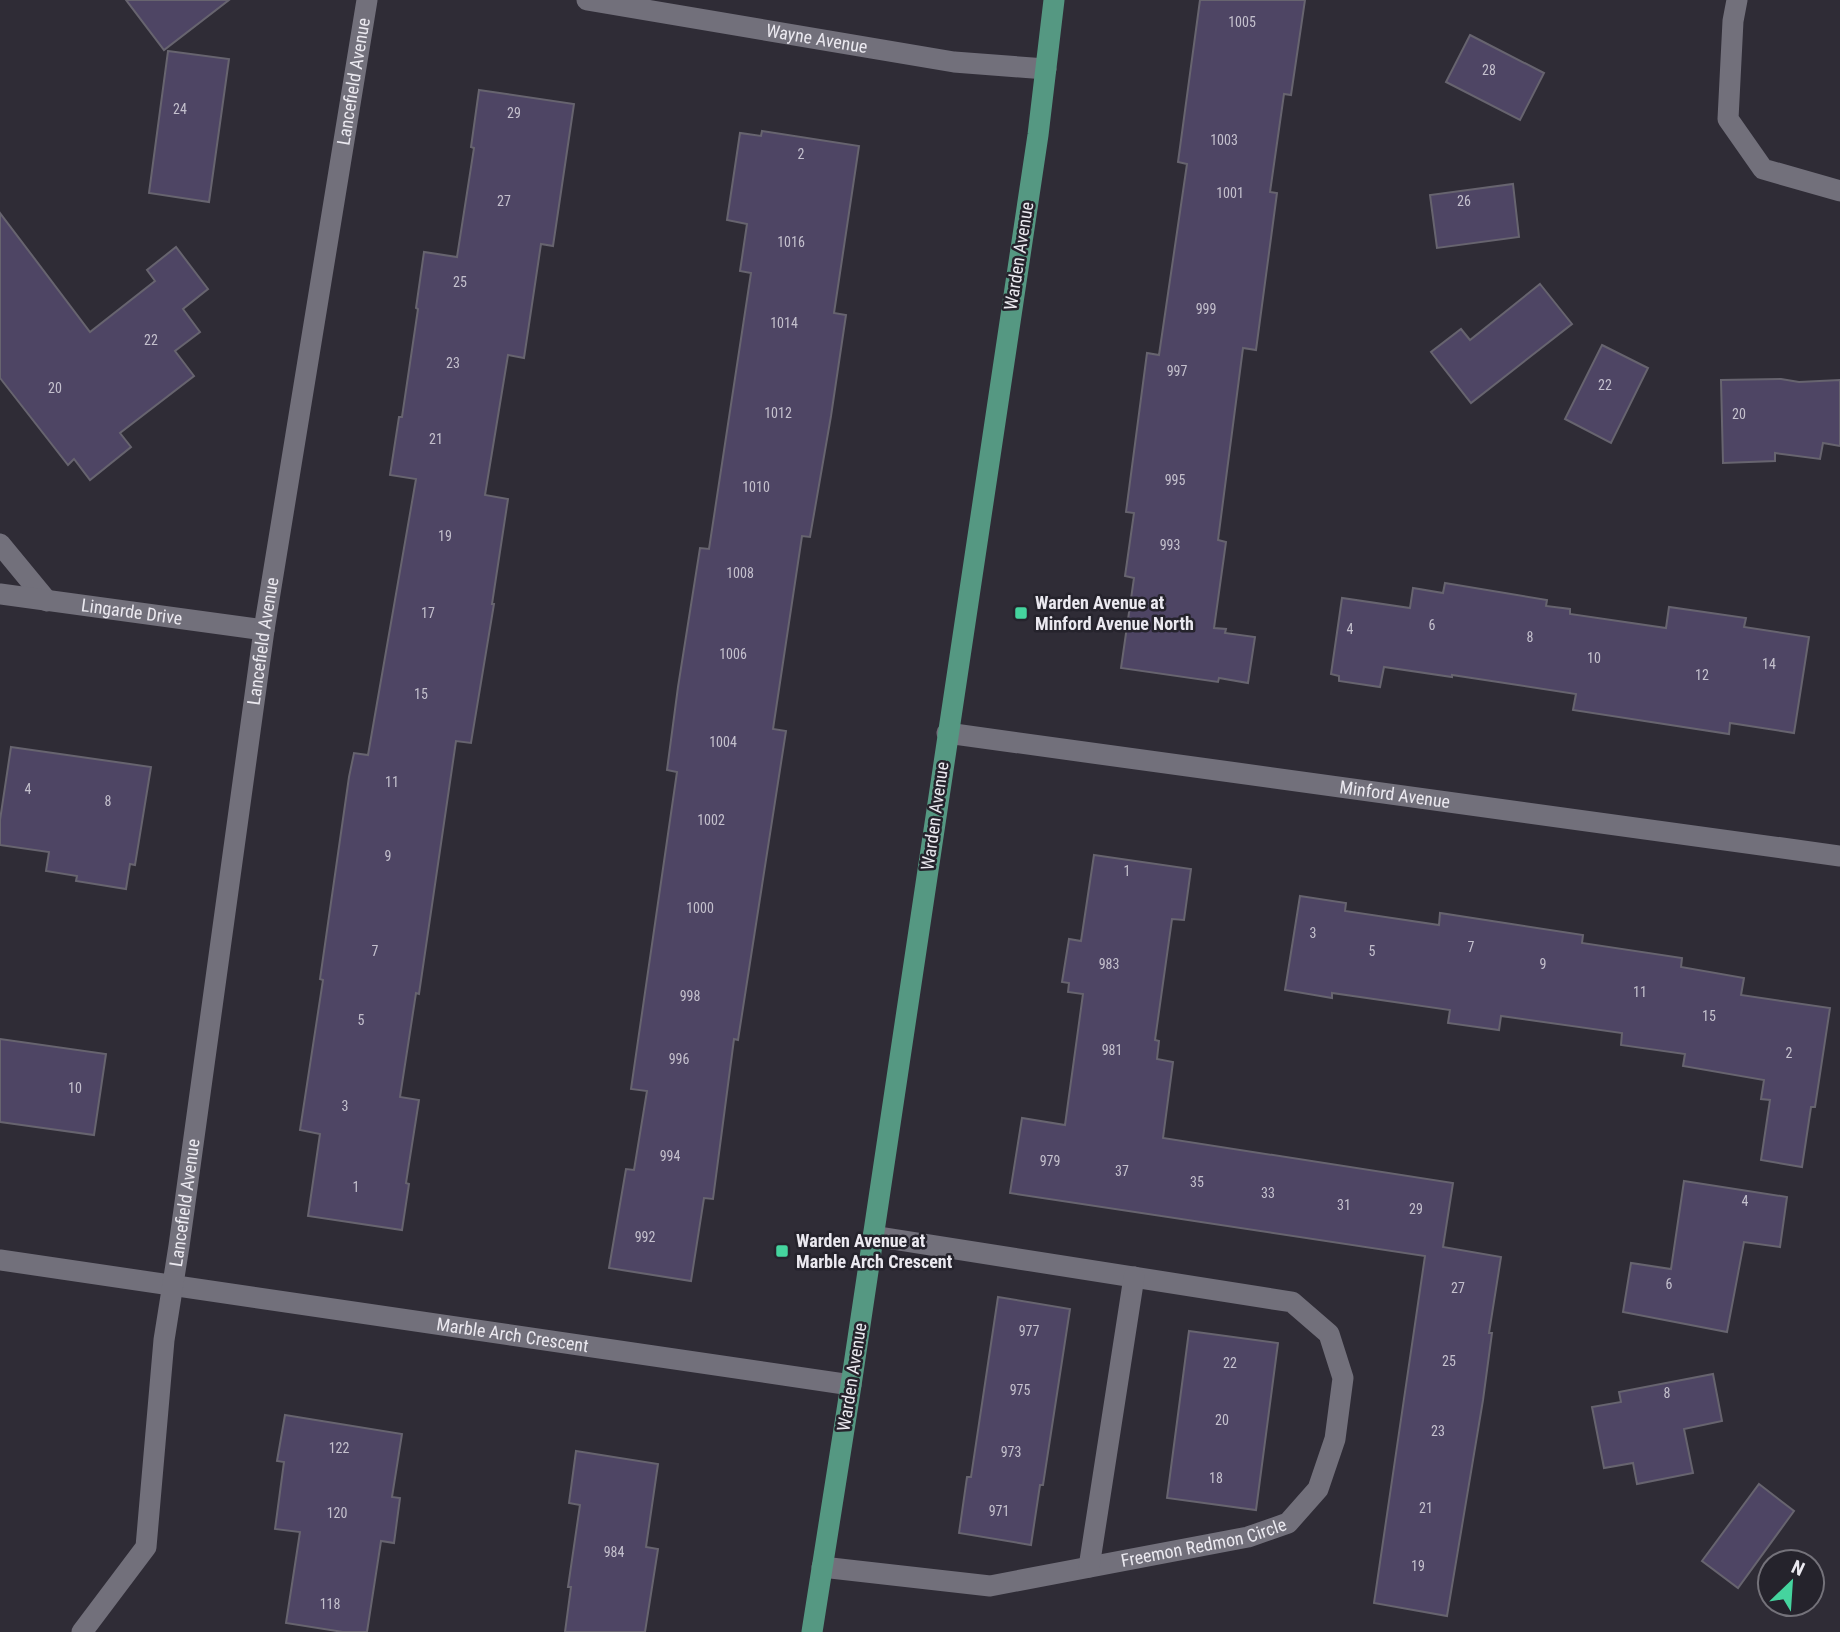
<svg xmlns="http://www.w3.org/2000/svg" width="1840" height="1632" font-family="'Roboto Condensed',sans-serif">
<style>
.building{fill:#4e4564;stroke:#67646f;stroke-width:2}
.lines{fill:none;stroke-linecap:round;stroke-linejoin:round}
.minor{stroke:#72707b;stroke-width:21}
.major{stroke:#559882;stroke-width:21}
.poi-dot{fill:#45d49e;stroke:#25232c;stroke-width:2.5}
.labels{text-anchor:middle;stroke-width:5;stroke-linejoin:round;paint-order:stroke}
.number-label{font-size:14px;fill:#c4c0cd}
.street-label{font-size:18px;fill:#ebe9f0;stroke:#25232c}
.poi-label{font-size:18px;font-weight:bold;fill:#ebe9f0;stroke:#25232c;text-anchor:start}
</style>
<rect width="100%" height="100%" fill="#2f2c36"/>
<!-- building -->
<g class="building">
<polygon points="126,0 229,0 164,50"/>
<polygon points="1200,0 1305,0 1291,95 1284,94 1270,192 1277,193 1256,350 1243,348 1218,540 1226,542 1214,628 1226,629 1225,633 1255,637 1248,683 1219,678 1218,682 1121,668 1134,578 1125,576 1134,513 1126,512 1147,353 1159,355 1187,164 1178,162"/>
<polygon points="1470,35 1544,73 1520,120 1446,82"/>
<polygon points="168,51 229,59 209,202 149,193"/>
<polygon points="479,90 574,104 553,246 541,244 524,358 508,355 485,495 508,499 492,604 494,604 471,743 456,741 419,994 416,993 400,1097 419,1100 406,1183 409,1184 402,1230 308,1216 320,1134 300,1130 323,980 320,979 349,777 354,753 368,755 416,479 390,475 399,417 402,417 418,309 416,308 424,252 457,257 474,148 471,147"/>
<polygon points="762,131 859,146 834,313 846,315 831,416 810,537 802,536 773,729 786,731 738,1040 734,1039 713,1199 704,1198 691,1281 609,1268 626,1169 634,1170 647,1091 631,1089 677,772 667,770 678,687 700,548 709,549 751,273 740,271 747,224 727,220 740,133 761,136"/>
<polygon points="1513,184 1519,237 1437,248 1430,195"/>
<polygon points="0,213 90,332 155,281 147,270 176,247 208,289 183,309 200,332 175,351 194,376 120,433 131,447 90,480 74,459 68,465 0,378"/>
<polygon points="1540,284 1572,324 1471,403 1431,352 1461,329 1470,340"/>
<polygon points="1602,345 1648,368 1611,443 1565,419"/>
<polygon points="1781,379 1799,382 1840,380 1840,446 1823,443 1820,459 1775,453 1775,461 1723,463 1721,380"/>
<polygon points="1445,583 1547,600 1546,606 1570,609 1570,614 1666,628 1669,607 1746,618 1744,627 1809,637 1794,733 1730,723 1729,734 1573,710 1576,694 1452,675 1452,677 1384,667 1380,687 1339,681 1339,676 1331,674 1342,598 1410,608 1413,588 1443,593"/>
<polygon points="11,747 151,767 135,865 130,864 126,889 76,881 77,876 46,871 49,852 0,845 0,820"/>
<polygon points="1094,855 1191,869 1184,920 1172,919 1155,1040 1159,1041 1157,1059 1173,1062 1163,1138 1453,1183 1443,1247 1501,1257 1489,1333 1492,1333 1483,1400 1447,1616 1374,1603 1425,1256 1010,1193 1022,1118 1065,1125 1083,994 1068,992 1069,983 1062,982 1069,939 1081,941"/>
<polygon points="1300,896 1346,903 1345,911 1439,925 1440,913 1583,935 1582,943 1682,958 1681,967 1744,978 1741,995 1830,1008 1815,1107 1811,1107 1802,1167 1761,1160 1770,1100 1761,1099 1764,1080 1683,1066 1685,1054 1621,1045 1622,1033 1501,1016 1499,1030 1448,1023 1450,1010 1332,993 1332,998 1285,990"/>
<polygon points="0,1039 106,1054 94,1135 0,1122"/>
<polygon points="1684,1181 1787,1197 1780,1247 1744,1242 1727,1332 1623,1312 1631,1263 1671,1269"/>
<polygon points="998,1297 1070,1309 1043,1485 1040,1485 1031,1545 959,1533 967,1477 971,1477"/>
<polygon points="1189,1331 1278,1343 1256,1510 1167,1498"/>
<polygon points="1713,1374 1722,1421 1684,1429 1693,1473 1637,1484 1633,1463 1604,1468 1592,1407 1621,1402 1619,1392"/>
<polygon points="285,1415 402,1434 392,1497 400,1498 394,1543 381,1541 367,1632 343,1632 286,1623 300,1532 275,1529 284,1462 277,1461"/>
<polygon points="576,1451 658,1464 646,1547 658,1549 645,1632 565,1632 571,1587 568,1587 580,1505 569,1503"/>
<polygon points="1759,1484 1794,1511 1738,1588 1702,1561"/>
</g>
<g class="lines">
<!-- minor -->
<g class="minor">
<path id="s1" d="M587,0L954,62L1046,69"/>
<polyline points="1737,0 1733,21 1728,119 1763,169 1840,191"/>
<polyline points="0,544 47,601"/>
<path id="s2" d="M0,594L264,630"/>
<path id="s3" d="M947,733L1840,856"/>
<path id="s4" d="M0,1260L851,1385"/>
<path id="s5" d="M822,1567L990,1586L1248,1537L1288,1523L1318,1489L1335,1439L1343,1378L1329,1334L1292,1302L873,1236"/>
<polyline points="1089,1567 1134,1277"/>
<path id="s6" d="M82,1632L146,1547L164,1340L179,1246L264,630L367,0"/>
</g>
<!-- major -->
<polyline class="major" points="812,1632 851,1385 1038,135 1054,0"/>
</g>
<!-- markers -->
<g class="poi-dot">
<rect x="1014" y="606" width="14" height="14" rx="3.5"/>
<rect x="775" y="1244" width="14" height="14" rx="3.5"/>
</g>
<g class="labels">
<!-- number labels -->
<g class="number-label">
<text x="1242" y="27">1005</text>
<text x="1489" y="75">28</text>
<text x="180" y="114">24</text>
<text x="514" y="118">29</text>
<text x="1224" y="145">1003</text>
<text x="801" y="159">2</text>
<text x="1230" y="198">1001</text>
<text x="504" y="206">27</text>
<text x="1464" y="206">26</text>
<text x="791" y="247">1016</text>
<text x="460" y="287">25</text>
<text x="1206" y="314">999</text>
<text x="784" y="328">1014</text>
<text x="151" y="345">22</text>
<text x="453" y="368">23</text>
<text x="1177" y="376">997</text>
<text x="1605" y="390">22</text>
<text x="55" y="393">20</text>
<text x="778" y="418">1012</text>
<text x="1739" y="419">20</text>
<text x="436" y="444">21</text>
<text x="1175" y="485">995</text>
<text x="756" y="492">1010</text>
<text x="445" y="541">19</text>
<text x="1170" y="550">993</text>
<text x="740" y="578">1008</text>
<text x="428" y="618">17</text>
<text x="1432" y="630">6</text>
<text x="1350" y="634">4</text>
<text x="1530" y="642">8</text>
<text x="733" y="659">1006</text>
<text x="1594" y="663">10</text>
<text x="1769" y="669">14</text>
<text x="1702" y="680">12</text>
<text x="421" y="699">15</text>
<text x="723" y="747">1004</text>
<text x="392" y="787">11</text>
<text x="28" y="794">4</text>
<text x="108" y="806">8</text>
<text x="711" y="825">1002</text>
<text x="388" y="861">9</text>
<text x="1127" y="876">1</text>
<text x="700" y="913">1000</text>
<text x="1313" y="938">3</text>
<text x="1471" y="952">7</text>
<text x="375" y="956">7</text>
<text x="1372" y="956">5</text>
<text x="1109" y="969">983</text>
<text x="1543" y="969">9</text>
<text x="1640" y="997">11</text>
<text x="690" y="1001">998</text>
<text x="1709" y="1021">15</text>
<text x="361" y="1025">5</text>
<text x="1112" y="1055">981</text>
<text x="1789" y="1058">2</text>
<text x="679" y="1064">996</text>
<text x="75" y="1093">10</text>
<text x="345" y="1111">3</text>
<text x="670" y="1161">994</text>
<text x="1050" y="1166">979</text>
<text x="1122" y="1176">37</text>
<text x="1197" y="1187">35</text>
<text x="356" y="1192">1</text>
<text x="1268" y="1198">33</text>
<text x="1745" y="1206">4</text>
<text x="1344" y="1210">31</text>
<text x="1416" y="1214">29</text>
<text x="645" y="1242">992</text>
<text x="1669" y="1289">6</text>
<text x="1458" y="1293">27</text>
<text x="1029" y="1336">977</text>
<text x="1449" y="1366">25</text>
<text x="1230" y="1368">22</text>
<text x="1020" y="1395">975</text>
<text x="1667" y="1398">8</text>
<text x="1222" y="1425">20</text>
<text x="1438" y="1436">23</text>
<text x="339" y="1453">122</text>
<text x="1011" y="1457">973</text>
<text x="1216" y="1483">18</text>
<text x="1426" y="1513">21</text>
<text x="999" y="1516">971</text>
<text x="337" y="1518">120</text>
<text x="614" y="1557">984</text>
<text x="1418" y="1571">19</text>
<text x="330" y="1609">118</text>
</g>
<!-- street labels -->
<g class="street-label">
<text dy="6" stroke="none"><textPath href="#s1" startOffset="233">Wayne Avenue</textPath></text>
<text dy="6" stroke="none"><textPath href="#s6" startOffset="1587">Lancefield Avenue</textPath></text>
<text transform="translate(1019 256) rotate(-81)" y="6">Warden Avenue</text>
<text dy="6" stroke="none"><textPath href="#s2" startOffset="133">Lingarde Drive</textPath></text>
<text dy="6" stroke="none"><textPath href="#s6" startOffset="1020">Lancefield Avenue</textPath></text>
<text dy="6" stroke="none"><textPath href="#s3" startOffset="452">Minford Avenue</textPath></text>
<text transform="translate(935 816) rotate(-82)" y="6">Warden Avenue</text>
<text dy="6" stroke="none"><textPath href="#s6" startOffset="453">Lancefield Avenue</textPath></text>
<text dy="6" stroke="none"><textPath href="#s4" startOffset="518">Marble Arch Crescent</textPath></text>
<text transform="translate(852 1377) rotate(-81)" y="6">Warden Avenue</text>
<text dy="6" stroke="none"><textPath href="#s5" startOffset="387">Freemon Redmon Circle</textPath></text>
</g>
<!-- poi labels -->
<g class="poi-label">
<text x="1035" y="609">Warden Avenue at<tspan x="1035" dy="21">Minford Avenue North</tspan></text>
<text x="796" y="1247">Warden Avenue at<tspan x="796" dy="21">Marble Arch Crescent</tspan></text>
</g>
</g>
<!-- north arrow -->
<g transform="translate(1791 1583) rotate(25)"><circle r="33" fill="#25232c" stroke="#74727a" stroke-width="2"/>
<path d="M0-5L12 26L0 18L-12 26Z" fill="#45d49e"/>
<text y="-10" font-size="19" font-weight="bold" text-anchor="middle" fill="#ebe9f0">N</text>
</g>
</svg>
